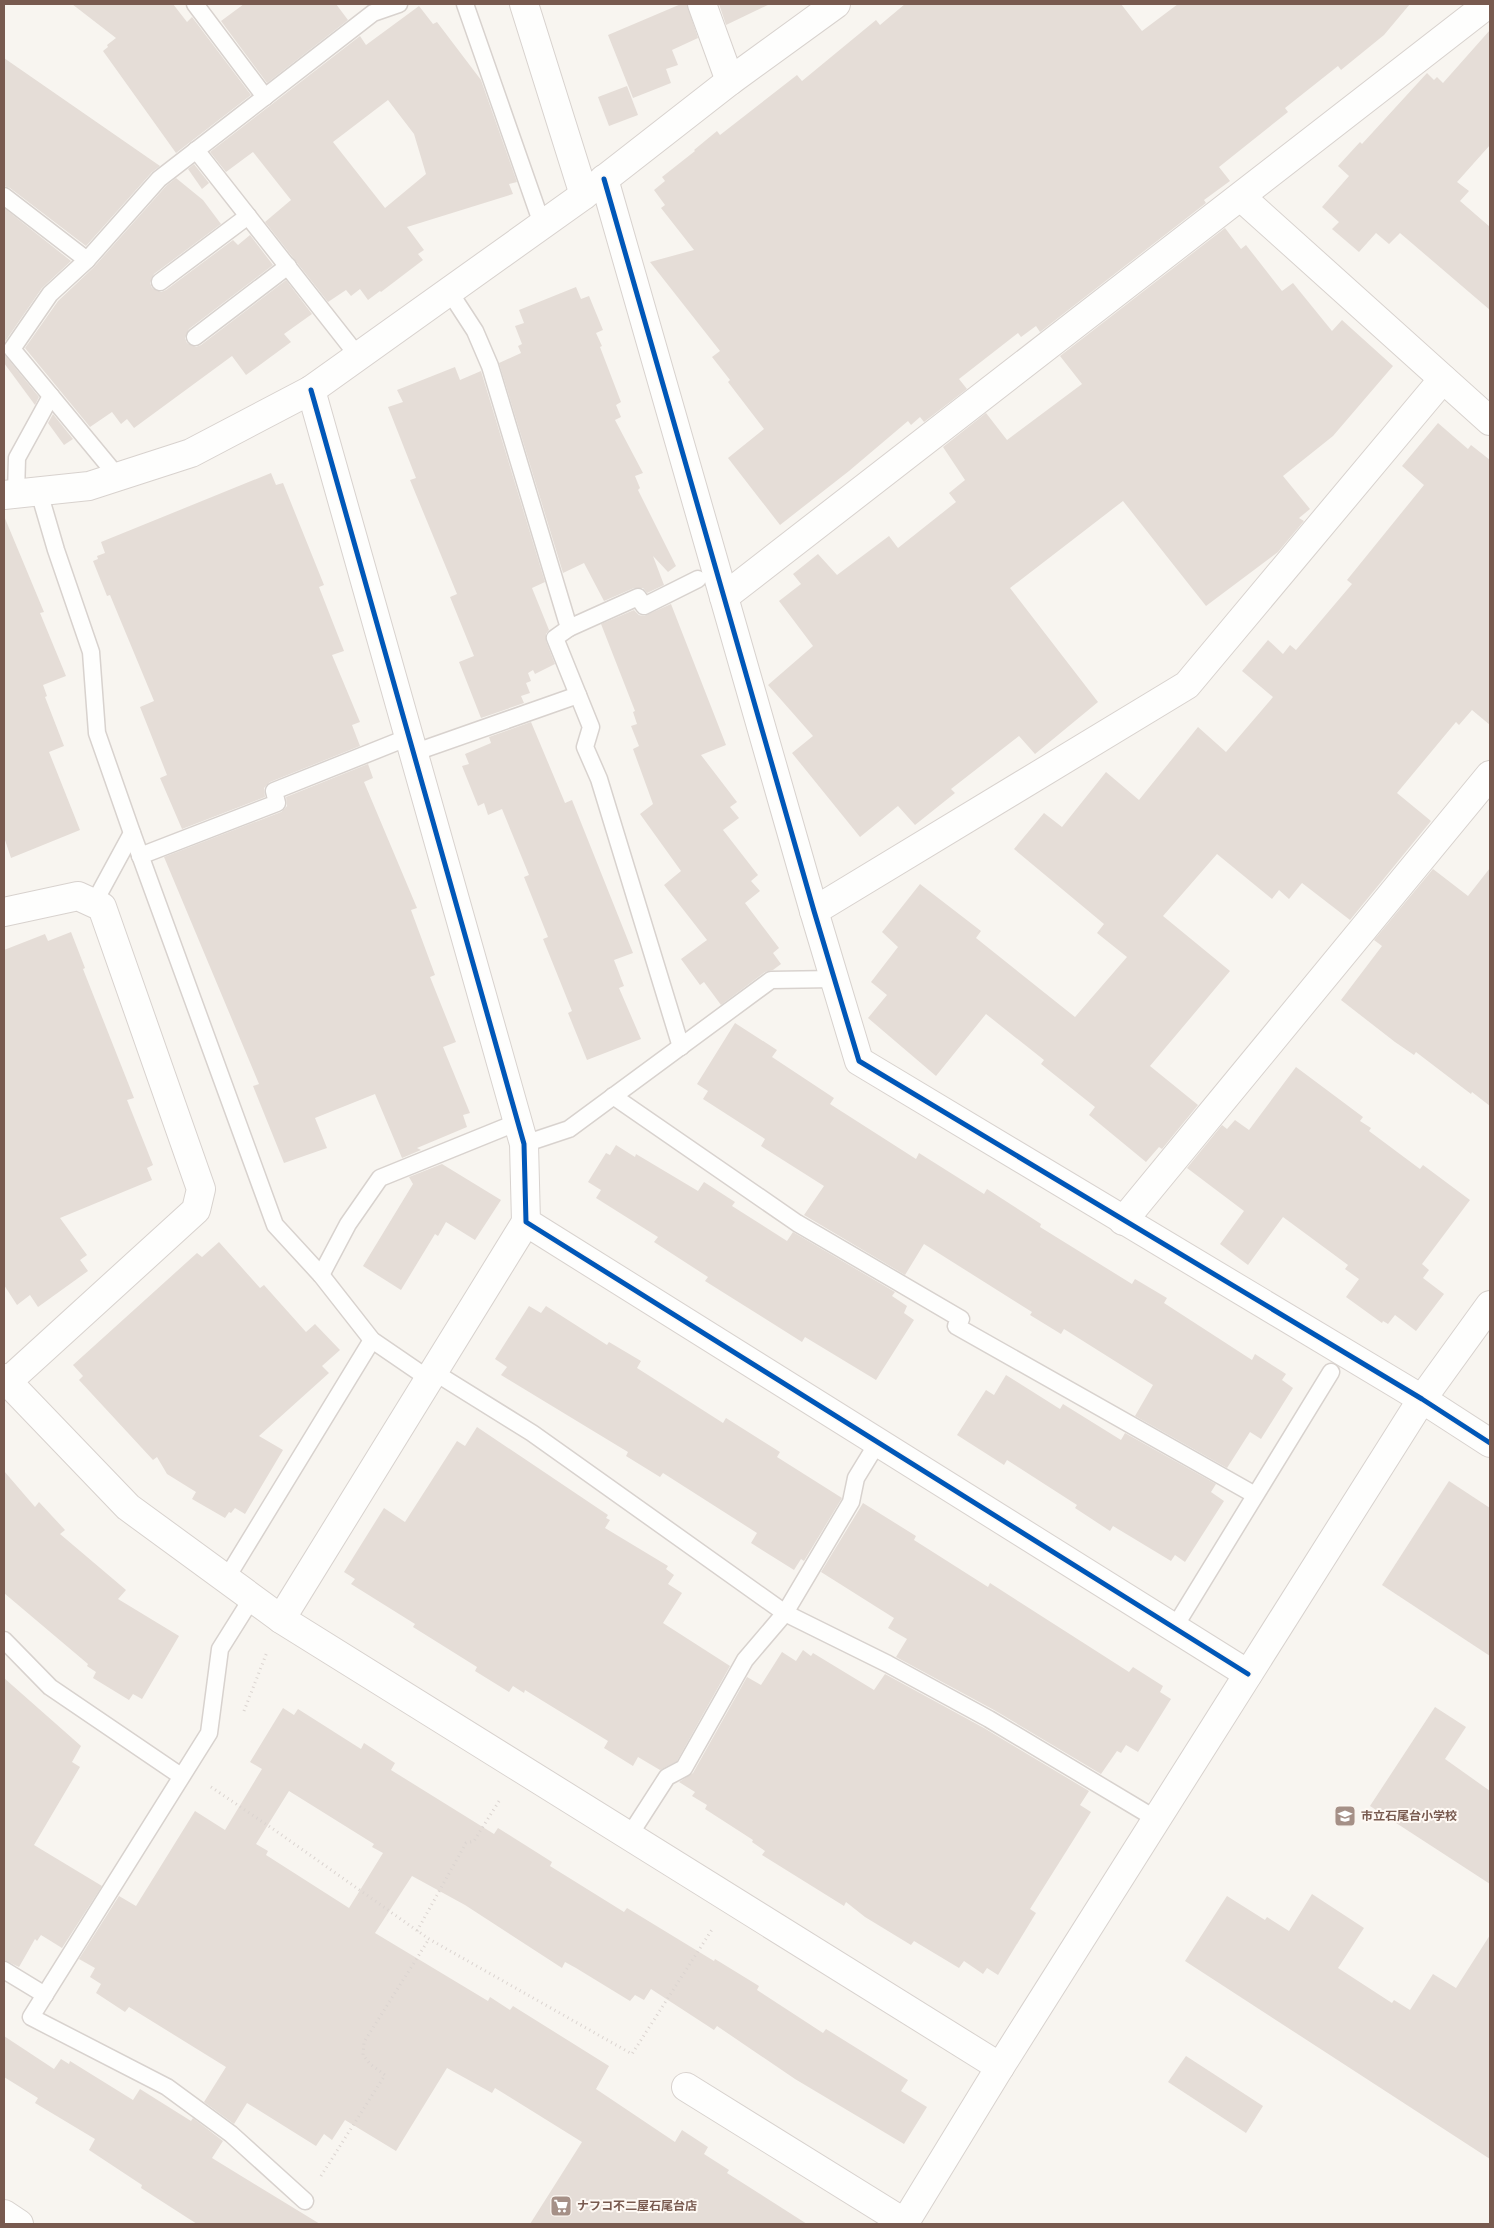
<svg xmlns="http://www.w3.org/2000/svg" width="1494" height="2228" font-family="'Varela Round','Noto Sans JP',sans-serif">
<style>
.building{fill:#e5ddd7;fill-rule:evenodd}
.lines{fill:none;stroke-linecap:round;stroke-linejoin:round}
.service-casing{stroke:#d8d2ce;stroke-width:19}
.minor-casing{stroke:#d8d2ce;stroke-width:30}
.tertiary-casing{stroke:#d8d2ce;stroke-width:30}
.path{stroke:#dbd4d0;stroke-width:3;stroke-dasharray:1 4;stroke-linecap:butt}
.service{stroke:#fefefd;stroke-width:16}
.minor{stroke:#fefefd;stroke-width:28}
.tertiary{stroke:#fefefd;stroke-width:28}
.cycleway-casing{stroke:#fef9f4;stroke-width:8}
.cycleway{stroke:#0057b8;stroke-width:5}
.labels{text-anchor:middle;stroke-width:4;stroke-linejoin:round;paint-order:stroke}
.poi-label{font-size:12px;font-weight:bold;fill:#785a4f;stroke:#fef9f4;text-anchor:start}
</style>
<rect width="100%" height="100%" fill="#f8f5f0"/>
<!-- building -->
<g class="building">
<polygon points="72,4 173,4 187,22 192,17 251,95 176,153 103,51 108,47 107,45 116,38"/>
<polygon points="244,4 336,4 348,20 267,83 221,21"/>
<polygon points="681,4 687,4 698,38 672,50 678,65 666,69 671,83 633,98 608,35"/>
<polygon points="719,4 770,4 726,25"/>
<polygon points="905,4 1121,4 1142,31 1178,4 1410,4 1384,35 1341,70 1338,66 1285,108 1288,112 1219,167 1230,181 1204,200 1206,203 1040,332 1036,326 1021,337 1018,333 959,379 967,389 924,422 920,417 911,425 908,421 849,471 780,525 728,458 764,429 728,382 730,380 712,357 720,351 650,262 694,250 661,208 665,205 654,190 665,181 662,177 695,151 694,150 717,131 720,135 797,75 802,81 876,20 880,25"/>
<path d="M419,6L433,24L437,22L481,80L517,182L509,184L513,194L407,227L424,250L418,254L423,260L381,292L380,291L368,300L360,289L351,296L346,290L328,302L265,222L291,200L253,152L226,172L210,152L360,36L366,45ZM388,100L414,134L426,174L385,208L333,142Z"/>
<polygon points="1490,30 1490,145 1457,182 1469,191 1460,201 1490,227 1490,310 1400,233 1389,244 1376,233 1359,252 1332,229 1339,222 1322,207 1349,176 1338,166 1360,142 1362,144 1427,73 1434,80 1437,77 1443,83"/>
<polygon points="4,58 160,166 152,172 86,246 10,188 4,186"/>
<polygon points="627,86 638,115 609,126 598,97"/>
<polygon points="194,164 209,183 202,189 188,169"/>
<polygon points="176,178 203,200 221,224 154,274 150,283 152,288 161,292 166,290 233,240 238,245 250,235 273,265 189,329 185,338 187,343 196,347 201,345 286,280 312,314 284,334 291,342 246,375 232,356 134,428 127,419 121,424 112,412 90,427 25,348 58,301 94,267 166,186"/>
<polygon points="4,208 71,261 42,288 4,343"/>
<polygon points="1225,228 1241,249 1246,245 1282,291 1293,283 1332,331 1342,320 1393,366 1333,436 1283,476 1310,509 1299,518 1304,521 1278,552 1206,606 1123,501 1010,588 1098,702 1035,754 1019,736 951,789 955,793 915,825 898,806 860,837 792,753 813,736 768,685 813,646 779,601 801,584 793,574 818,554 837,575 889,536 898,548 956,502 949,493 965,480 943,447 986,413 1007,440 1082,384 1060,356"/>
<polygon points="576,287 581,299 589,296 603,330 596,333 602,346 600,347 621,402 616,405 621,417 615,420 643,473 635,476 640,488 638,490 676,566 668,572 653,556 664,585 647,593 643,588 634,588 604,601 584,563 563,573 499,363 521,353 518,346 522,344 515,326 524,323 519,310"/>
<polygon points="4,354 39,397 35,405 4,363"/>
<polygon points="455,367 460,380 481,371 545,582 532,588 549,630 546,634 546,641 555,664 535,674 533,670 528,673 531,681 526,683 530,693 521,696 524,703 481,718 459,662 474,656 450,597 457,594 410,480 416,478 388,407 403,402 397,390"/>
<polygon points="53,414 73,439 64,445 48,423"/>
<polygon points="1438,423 1468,449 1471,445 1490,460 1490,725 1472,710 1459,725 1456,722 1397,793 1431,821 1350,920 1302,883 1289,899 1279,890 1272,899 1217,854 1163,916 1230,971 1150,1066 1198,1105 1162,1149 1159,1147 1146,1162 1089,1115 1095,1107 1041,1064 1044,1060 986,1014 936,1076 868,1018 887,995 871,982 898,947 882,932 920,884 981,931 976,938 1075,1017 1127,957 1097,933 1104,924 1014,849 1044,813 1062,827 1106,772 1139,800 1198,727 1226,752 1273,697 1242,671 1268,640 1283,654 1290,645 1296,650 1352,584 1347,580 1424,485 1402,466"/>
<polygon points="271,473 276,485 283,483 324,585 319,587 344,651 332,655 360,722 352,725 360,746 270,782 264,788 265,797 182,829 160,778 167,775 140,707 154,701 110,595 107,596 93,561 98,559 97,556 105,553 101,542"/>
<polygon points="4,516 44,612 40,613 66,676 43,685 47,696 45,697 64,746 49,752 80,830 11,858 4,837"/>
<polygon points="671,604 726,745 701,755 737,802 730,807 739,818 723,830 758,875 751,881 760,891 745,903 779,948 773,953 781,964 773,970 765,972 721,1005 704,982 700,985 681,959 707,940 664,885 681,871 640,814 653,804 633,749 639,746 631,726 637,724 633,712 635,711 601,624 634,610 639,615 644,616"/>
<polygon points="531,722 565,803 572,800 633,953 614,960 624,986 619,988 641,1039 587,1060 568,1013 572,1011 543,939 548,937 524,877 529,875 502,809 488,815 484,803 478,806 462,766 469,764 465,754 491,743 489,737"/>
<polygon points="368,764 373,778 364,782 417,908 411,910 435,975 430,977 456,1042 443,1047 470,1113 463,1115 467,1127 417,1148 421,1150 402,1158 375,1094 315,1118 327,1148 284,1163 253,1086 259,1084 164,857 281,812 287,806 286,797"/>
<polygon points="1490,868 1490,1106 1472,1092 1471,1094 1416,1052 1414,1055 1395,1042 1341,1000 1382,946 1374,940 1433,869 1468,896"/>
<polygon points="71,932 85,968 83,969 134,1098 127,1100 153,1165 147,1168 152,1180 60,1218 87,1255 80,1260 88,1271 38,1307 30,1295 17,1305 4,1285 4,950 45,934 48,941"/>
<polygon points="735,1023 777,1050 772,1057 834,1098 830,1104 916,1159 919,1153 984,1194 987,1189 1041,1224 1040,1227 1132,1284 1135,1279 1167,1298 1164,1303 1252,1360 1255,1354 1286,1374 1282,1380 1293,1388 1261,1439 1250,1432 1227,1468 1135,1416 1153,1385 1064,1329 1061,1334 1030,1315 1032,1312 924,1244 905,1275 804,1215 824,1186 761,1146 765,1139 703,1099 708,1091 697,1084"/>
<polygon points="1296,1067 1363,1117 1360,1121 1371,1128 1369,1131 1420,1169 1423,1165 1470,1200 1422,1264 1429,1270 1423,1278 1444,1294 1416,1331 1395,1315 1388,1324 1383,1321 1382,1323 1346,1297 1359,1279 1345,1269 1348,1265 1283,1217 1248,1265 1220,1244 1244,1211 1187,1168 1222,1125 1227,1129 1235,1120 1249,1130"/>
<polygon points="616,1145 635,1157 636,1154 698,1191 704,1182 735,1202 732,1206 787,1241 793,1232 895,1292 892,1296 907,1306 904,1313 914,1320 876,1380 805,1337 802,1342 705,1281 708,1277 654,1242 658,1237 596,1198 601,1190 588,1182 606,1153 610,1155"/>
<polygon points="442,1164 501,1200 475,1240 446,1222 438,1236 435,1234 401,1290 363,1266 413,1184 409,1177"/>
<polygon points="219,1242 260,1288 264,1285 306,1332 315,1324 340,1350 322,1366 329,1373 259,1436 283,1450 245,1514 235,1508 231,1513 229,1512 225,1518 192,1499 196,1492 167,1474 157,1457 153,1460 79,1380 83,1376 73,1365 197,1253 202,1257"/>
<polygon points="529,1306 541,1313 546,1306 607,1345 609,1342 641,1361 637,1368 648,1375 723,1423 726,1418 780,1452 777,1457 842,1498 804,1561 801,1559 794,1570 751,1543 757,1533 663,1473 660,1477 626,1456 628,1452 618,1446 501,1375 507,1367 495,1359"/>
<polygon points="1006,1375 1060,1409 1063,1404 1121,1440 1125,1433 1216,1484 1211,1492 1224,1501 1185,1562 1175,1555 1171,1561 1113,1526 1110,1531 1075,1508 1077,1505 1007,1460 1004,1465 957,1435 986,1390 994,1395"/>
<polygon points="477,1427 608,1515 606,1518 610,1520 605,1528 668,1566 666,1569 674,1575 668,1584 682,1593 663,1623 730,1666 677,1761 660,1770 638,1757 633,1766 604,1748 608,1741 525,1690 524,1693 513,1686 509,1692 475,1671 477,1667 413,1627 415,1624 351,1584 355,1579 344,1572 384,1508 405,1522 457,1441 465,1446"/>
<polygon points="4,1471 35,1507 39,1502 65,1530 60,1534 126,1590 118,1599 179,1636 142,1699 133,1694 129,1700 93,1678 96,1672 87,1666 88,1664 4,1593"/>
<polygon points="1449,1481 1490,1508 1490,1656 1382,1585"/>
<polygon points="863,1503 916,1536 914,1540 988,1587 990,1583 1129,1672 1133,1667 1163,1686 1160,1692 1171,1699 1138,1752 1126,1745 1121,1753 1117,1751 1101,1774 994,1710 896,1657 907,1639 888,1628 894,1618 821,1572"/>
<polygon points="803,1650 811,1656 813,1653 874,1690 885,1674 984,1728 1089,1791 1080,1805 1091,1812 1030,1909 1036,1913 998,1975 987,1968 983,1974 964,1961 959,1968 914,1941 911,1945 865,1917 846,1902 844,1906 762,1855 765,1851 752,1842 753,1840 705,1809 707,1805 692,1796 695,1792 679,1782 693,1773 747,1677 761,1685 782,1652 796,1661"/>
<polygon points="4,1678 81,1746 72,1762 80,1767 34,1845 102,1886 62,1948 41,1935 37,1941 35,1939 19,1967 4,1960"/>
<polygon points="1435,1707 1466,1727 1445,1759 1490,1791 1490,1884 1370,1806"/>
<path d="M283,1708L294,1715L298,1709L361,1749L364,1743L395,1763L391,1770L494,1834L498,1828L552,1862L550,1866L624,1912L627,1908L714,1961L715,1959L759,1986L757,1990L823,2033L826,2029L908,2080L901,2091L927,2107L904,2144L795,2079L717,2026L714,2030L651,1989L644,2000L635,1995L630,2001L576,1968L565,1962L562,1968L465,1905L412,1876L375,1933L488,2001L490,1997L510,2010L513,2006L609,2066L596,2089L675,2142L682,2130L708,2147L704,2154L729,2170L727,2173L807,2224H530L582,2142L495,2088L492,2093L447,2068L396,2151L345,2120L332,2140L324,2134L316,2146L247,2103L234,2124L204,2102L226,2067L129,2007L125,2012L96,1993L101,1984L90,1977L95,1968L79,1959L119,1896L136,1906L195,1811L225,1830L262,1769L250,1762ZM289,1791L374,1844L372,1847L383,1853L349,1908L266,1855L268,1851L256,1844Z"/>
<polygon points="1312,1894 1364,1928 1338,1968 1392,2003 1394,2000 1410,2010 1433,1974 1456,1988 1490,1935 1490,2159 1185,1961 1227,1896 1265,1920 1267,1917 1289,1931"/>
<polygon points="4,2036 54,2069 61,2059 69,2064 70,2061 133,2100 140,2089 191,2121 193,2118 223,2141 212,2158 320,2224 197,2224 141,2188 142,2185 89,2150 95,2139 35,2103 38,2098 4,2077"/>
<polygon points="1186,2056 1263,2106 1246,2133 1168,2082"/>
</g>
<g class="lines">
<!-- service casing -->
<g class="service-casing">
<g id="service">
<polyline points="195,4 265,97"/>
<polyline points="465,4 542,224"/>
<polyline points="196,150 358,356"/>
<polyline points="4,196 87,260"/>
<polyline points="160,282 248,216"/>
<polyline points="449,291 475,331 490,366 569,628 555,638 591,727 585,747 599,779 681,1047"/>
<polyline points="195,337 288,266"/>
<polyline points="51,396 118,477"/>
<polyline points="39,492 56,550 91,652 97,733 132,833 275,1225 321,1275 372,1340 429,1379"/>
<polyline points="16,494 17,458 51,396 12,349 50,294 87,260 159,179 373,13 399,4"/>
<polyline points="569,628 638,597 644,606 698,579"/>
<polyline points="413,753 578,695"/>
<polyline points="140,856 277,803 274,791 409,737"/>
<polyline points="94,903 132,833"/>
<polyline points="613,1096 797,1223 961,1319 956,1326 1255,1495"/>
<polyline points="524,1144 569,1129 771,980 834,979"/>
<polyline points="321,1275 348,1224 380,1178 518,1122"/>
<polyline points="434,1372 532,1433 785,1613 888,1664 989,1719 1156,1819"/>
<polyline points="226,1579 372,1340"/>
<polyline points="252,1598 220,1649 209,1733 31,2017 167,2087 231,2134 305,2201"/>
<polyline points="1174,1628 1331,1372"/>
<polyline points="4,1640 50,1687 181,1776"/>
<polyline points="629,1836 667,1777 684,1768 745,1660 785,1613 851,1502 856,1478 878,1442"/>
<polyline points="4,1970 45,1995"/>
</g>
</g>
<!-- minor casing -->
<g class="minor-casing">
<g id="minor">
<polyline points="524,4 584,195"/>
<polyline points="702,4 730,81"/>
<polyline points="604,179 814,911 859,1061 1422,1399 1490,1443"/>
<polyline points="1241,197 1490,421"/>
<polyline points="311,390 524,1144 526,1222 1248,1674"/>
<polyline points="4,495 89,486 191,453 311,390 584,195 730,81 836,4"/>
<polyline points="724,597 1488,4"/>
<polyline points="814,911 1187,685 1443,379"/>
<polyline points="4,912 78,896 102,907 201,1189 196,1210 4,1385"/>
<polyline points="1123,1221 1490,775"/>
<polyline points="4,1378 128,1507 281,1619 1000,2067"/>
<polyline points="281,1619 526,1222"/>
<polyline points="686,2087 905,2223"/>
</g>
</g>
<!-- tertiary casing -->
<g class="tertiary-casing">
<g id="tertiary">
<polyline points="4,2214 19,2224"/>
<polyline points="904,2224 1000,2067 1422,1399 1490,1305"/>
</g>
</g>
<!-- path -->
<g class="path">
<polyline points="244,1711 267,1652"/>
<polyline points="211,1787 276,1831 429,1939 632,2054 713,1928"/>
<polyline points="417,1931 466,1843 474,1841 501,1798"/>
<polyline points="321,2176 385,2075 370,2064 363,2055 364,2042 429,1939"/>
</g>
<!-- service -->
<use href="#service" class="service"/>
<!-- minor -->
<use href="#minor" class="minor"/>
<!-- tertiary -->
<use href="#tertiary" class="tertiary"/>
<!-- cycleway casing -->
<g class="cycleway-casing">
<g id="cycleway">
<polyline points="604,179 814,911 859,1061 1422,1399 1490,1443"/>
<polyline points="311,390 524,1144 526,1222 1248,1674"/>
</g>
</g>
<!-- cycleway -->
<use href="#cycleway" class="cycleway"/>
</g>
<!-- icons -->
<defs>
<g id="school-square" transform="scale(1.125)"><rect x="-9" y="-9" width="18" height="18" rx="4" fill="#a59087" stroke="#fef9f4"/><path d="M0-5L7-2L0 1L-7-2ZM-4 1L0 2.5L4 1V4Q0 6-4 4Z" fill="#fff"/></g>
<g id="supermarket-square" transform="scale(1.125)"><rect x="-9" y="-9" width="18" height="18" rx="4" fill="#a59087" stroke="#fef9f4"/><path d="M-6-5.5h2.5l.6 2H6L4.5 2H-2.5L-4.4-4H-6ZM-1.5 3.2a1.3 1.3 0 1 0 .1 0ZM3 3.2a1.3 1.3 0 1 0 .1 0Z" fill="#fff"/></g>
</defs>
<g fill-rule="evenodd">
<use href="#school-square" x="1345" y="1816"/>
<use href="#supermarket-square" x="561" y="2206"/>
</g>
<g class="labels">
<!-- poi labels -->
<g class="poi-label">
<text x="1361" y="1820">市立石尾台小学校</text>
<text x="577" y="2210">ナフコ不二屋石尾台店</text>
</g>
</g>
<!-- border -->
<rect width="1494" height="2228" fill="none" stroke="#785a4f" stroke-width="10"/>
</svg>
